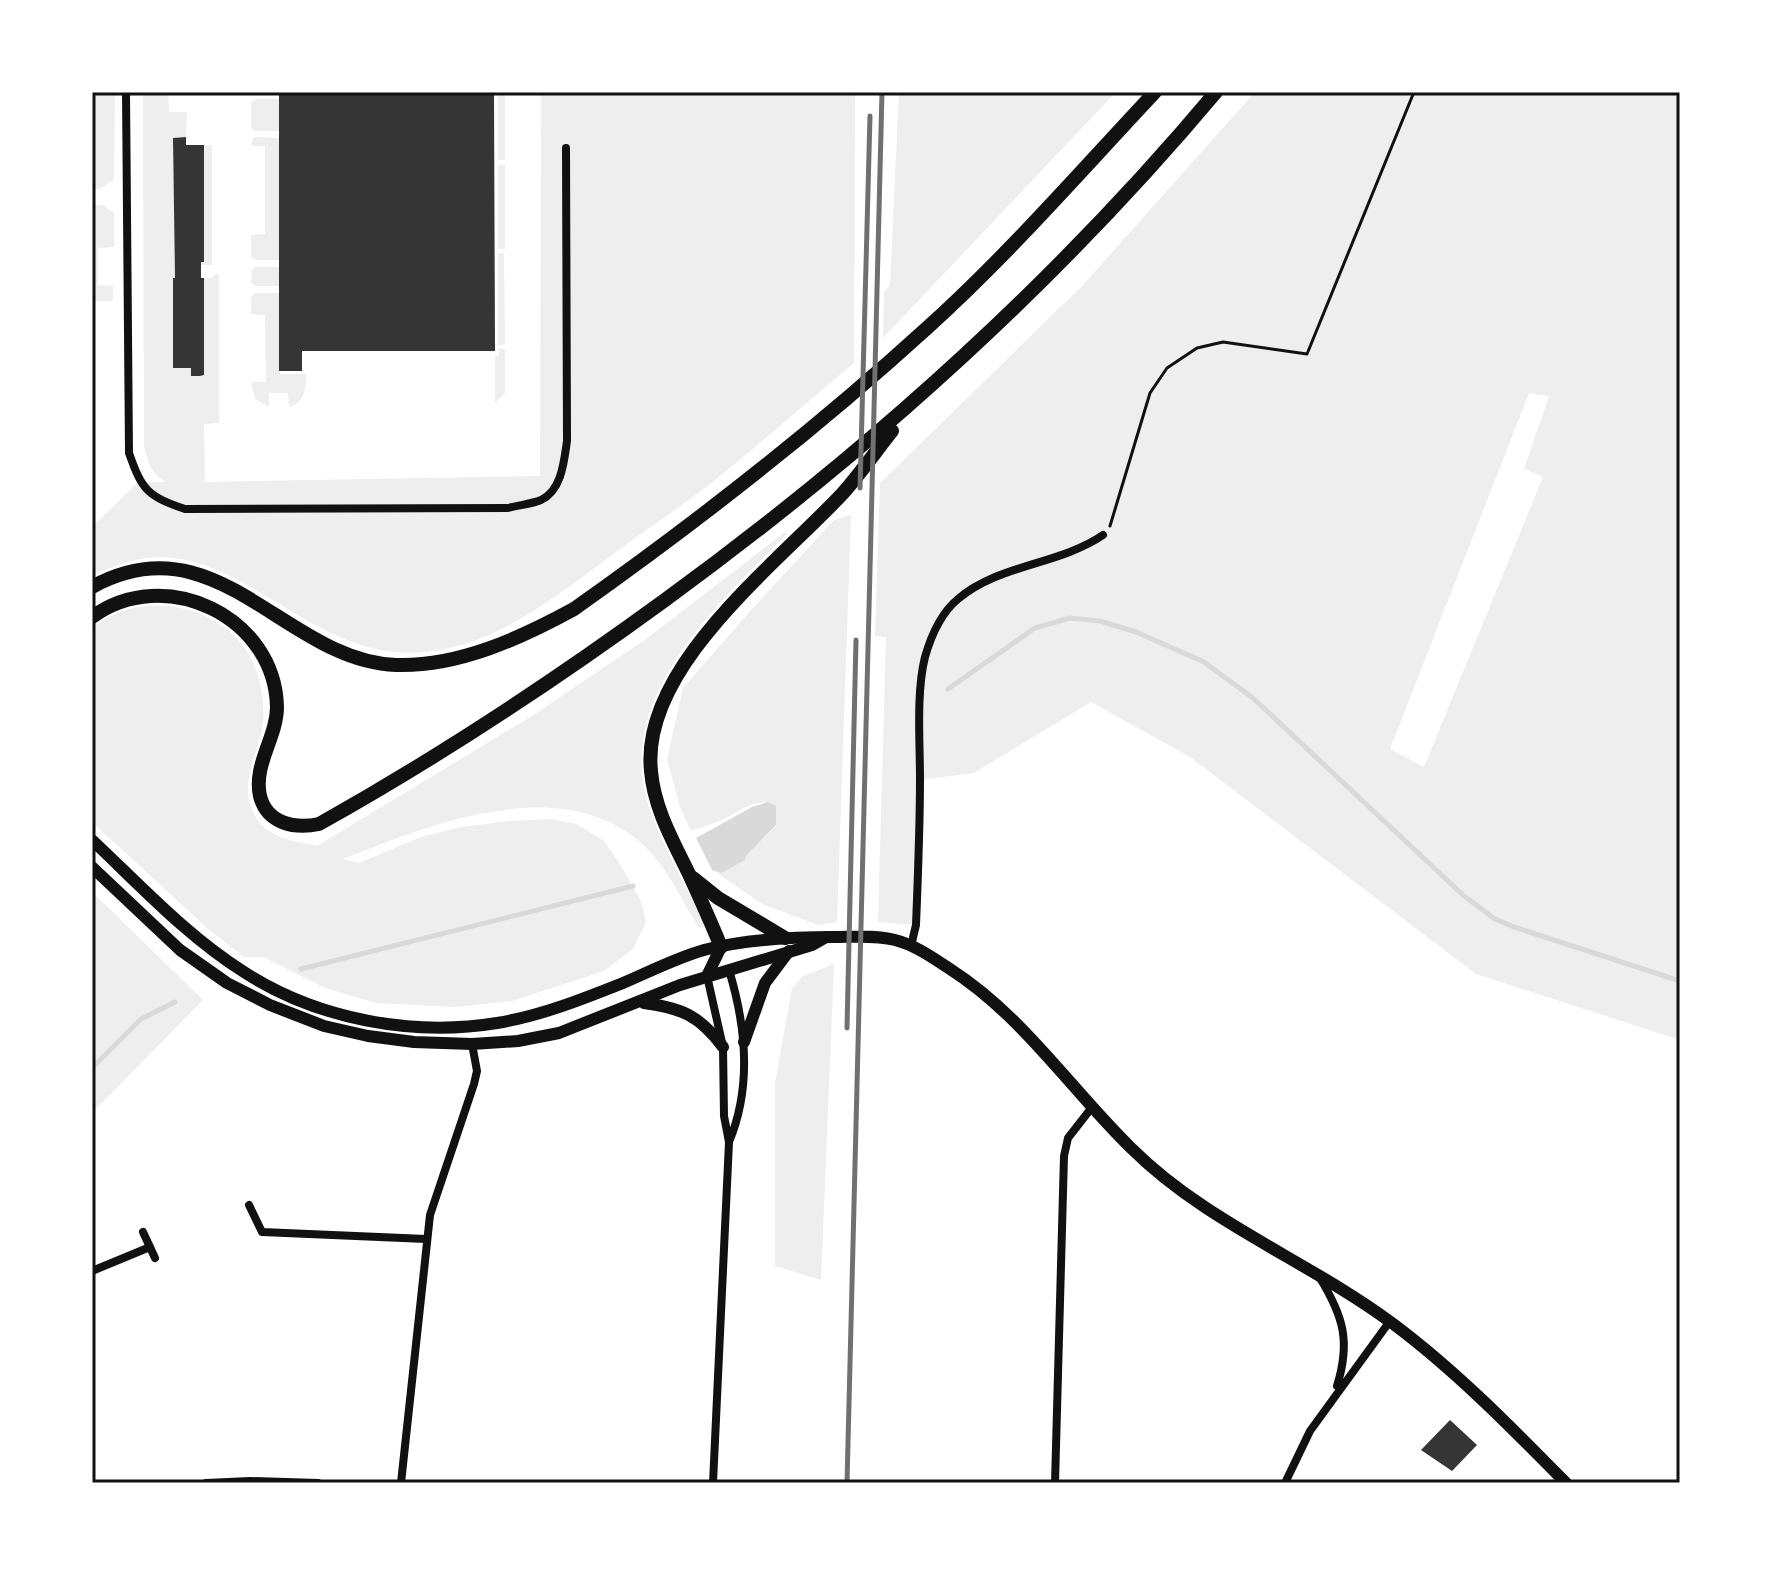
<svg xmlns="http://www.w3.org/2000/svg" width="1772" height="1575" font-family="'Source Serif 4',serif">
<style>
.green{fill:#eee;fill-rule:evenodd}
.water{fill:#d9d9d9}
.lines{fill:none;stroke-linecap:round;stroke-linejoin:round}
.stream{stroke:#d9d9d9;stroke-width:5}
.building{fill:#353535}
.path{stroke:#111;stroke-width:3}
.minor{stroke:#111;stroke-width:8}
.secondary{stroke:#111;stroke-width:12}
.trunk{stroke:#111;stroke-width:14}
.rail{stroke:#707070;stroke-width:5}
.neatline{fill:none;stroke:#111;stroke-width:3}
</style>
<rect width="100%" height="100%" fill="#fff"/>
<!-- green -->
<g class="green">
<polygon points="92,92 112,92 115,95 114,180 100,189 94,189"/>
<path d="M143,92H168L169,112H187L186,137L173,138L175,278L173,279V367L191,368V376L204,375V278H212L213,275L219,274V423L204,424L205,482L540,476L541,92H855L854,363C806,403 759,445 710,484C683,505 654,524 627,544C559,593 485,660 396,652C310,645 245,560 162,557C139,557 113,566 92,575V527L137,483L165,482C151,472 147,462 144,445Z"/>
<rect x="498" y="92" width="7" height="68"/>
<polygon points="899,92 1116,92 883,338 884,292 890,285"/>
<path d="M1255,92H1680V1040L1476,974L1190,757L1091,702L974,773L920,780L916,925L878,922L886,637L875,636L880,483L1083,285ZM1529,393L1549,396L1524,469L1543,477L1424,767L1390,749Z"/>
<polygon points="256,99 279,99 279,131 255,131 251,128 251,102"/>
<polygon points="255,137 279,138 279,260 256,260 251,257 251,235 265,234 265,146 251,146 252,140"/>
<polygon points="204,145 212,145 212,265 201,265"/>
<rect x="498" y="165" width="7" height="84"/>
<polygon points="94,205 103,205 114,213 114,247 98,248 98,285 113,286 113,301 92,301"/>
<polygon points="498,253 504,253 505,345 498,345"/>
<polygon points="256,267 279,267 279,286 256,286 251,283 252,270"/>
<path d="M256,293H279V374H306C306,389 305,402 289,407L288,393H269V407L255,399L251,382H266L265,315L251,314V297Z"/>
<polygon points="499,349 505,349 505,393 495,403 495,356 499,356"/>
<path d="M851,515L837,922L818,925L762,904L717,873H721L746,856L776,826V806C756,795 740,812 722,820C712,824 701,827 691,831L680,807L667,759L683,688L752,609L834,520Z"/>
<path d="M785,532L787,534C718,605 613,696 649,807C662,845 687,887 704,923L702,928L698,927C681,898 666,865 640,842C558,772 429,825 343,859L359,863L421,837L461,827L510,821L552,819L576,824L604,841L618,861L641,901L646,922L633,949L604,971L512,1001L456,1007L376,1003L325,988L263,957H244L207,928L92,822V628C145,584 239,607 258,676C263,693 265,713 262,731C256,757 239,787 254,814C266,838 293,841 317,846L532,716L646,639Z"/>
<polygon points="92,892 203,1000 92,1113"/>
<polygon points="834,964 821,1280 775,1266 775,1083 792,988 803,976"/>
</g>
<!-- water -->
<polygon class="water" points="768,802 776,806 776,825 746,856 745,860 721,873 712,870 696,838 752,807"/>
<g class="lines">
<!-- stream -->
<g class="stream">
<polyline points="948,689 1035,628 1070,618 1100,621 1136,632 1204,662 1253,698 1464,896 1495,919 1514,927 1680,981"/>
<polyline points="301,969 633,886"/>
<polyline points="92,1068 141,1019 175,1002"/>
</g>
</g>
<!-- building -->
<g class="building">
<polygon points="279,92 494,92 495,351 302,351 302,371 279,371"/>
<polygon points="186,137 186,145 204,145 204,262 201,262 201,278 204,278 204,375 200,376 191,376 191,368 173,368 173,278 175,278 173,138"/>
<polygon points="1450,1420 1477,1445 1452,1471 1421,1450"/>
</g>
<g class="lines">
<!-- path -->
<polyline class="path" points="1110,526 1150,393 1167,368 1197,348 1223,342 1307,354 1414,92"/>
<!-- minor -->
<g class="minor">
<path d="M126,92L129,453C142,490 147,496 185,509L508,508C519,505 532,504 541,500C562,490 564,461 567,441L566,148"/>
<path d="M911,946L916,925C918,876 920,827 920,778C920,741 916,693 925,657C931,636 941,613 958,599C999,564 1059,565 1103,535"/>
<polyline points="707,976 723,1047 724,1116 729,1142 713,1483"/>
<path d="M729,1142C752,1087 746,1026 729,970"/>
<polyline points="249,1205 262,1232 426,1239"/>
<polyline points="143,1232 155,1258"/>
<polyline points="92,1271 150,1247"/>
<path d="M1320,1278C1343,1316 1351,1341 1337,1386"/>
<polyline points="206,1483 250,1481 318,1483"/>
<polyline points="401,1483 430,1215 474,1084 477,1071 472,1044"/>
<polyline points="1055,1483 1064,1156 1068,1138 1093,1106"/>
<polyline points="1285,1483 1310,1431 1390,1321"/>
</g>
<!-- secondary -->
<g class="secondary">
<path d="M92,840C141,886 187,936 244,972C317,1019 412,1037 497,1023C540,1016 583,999 623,983C649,972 676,958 704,950C747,939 791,937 834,937C854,937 876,935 895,940C915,945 933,958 950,969C1023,1016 1069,1087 1130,1147C1206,1223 1307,1260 1392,1323C1455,1370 1511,1427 1566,1483"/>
<polyline points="92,867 180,950 227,983 270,1005 324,1026 368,1036 414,1042 472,1044 518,1041 559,1033 680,985 812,945 826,937"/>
<polyline points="707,976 721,947"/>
<path d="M644,1003C682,1008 700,1016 723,1047"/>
<polyline points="744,1042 765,983 789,951"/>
</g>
<!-- trunk -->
<g class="trunk">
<path d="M92,587C217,518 285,661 396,665C458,667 521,638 574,609C697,522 815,430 927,328C1008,255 1080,172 1155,92"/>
<path d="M92,617C164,564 275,616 277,707C277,737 253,765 260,796C267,824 295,829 319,824C439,757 554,681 665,600C868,452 1054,285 1216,92"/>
<polyline points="693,878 718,898 785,938"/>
<path d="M721,947C711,922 700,898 689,874C673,841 654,808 651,771C640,667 778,563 843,493C860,474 876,451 892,431"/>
</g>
<!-- rail -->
<g class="rail">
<polyline points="860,488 870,116"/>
<polyline points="847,1028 856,640"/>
<polyline points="847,1483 882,92"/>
</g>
</g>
<!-- border -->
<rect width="1772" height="1575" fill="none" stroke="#ffffff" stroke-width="188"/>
<rect x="94" y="94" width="1584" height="1387" class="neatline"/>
</svg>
